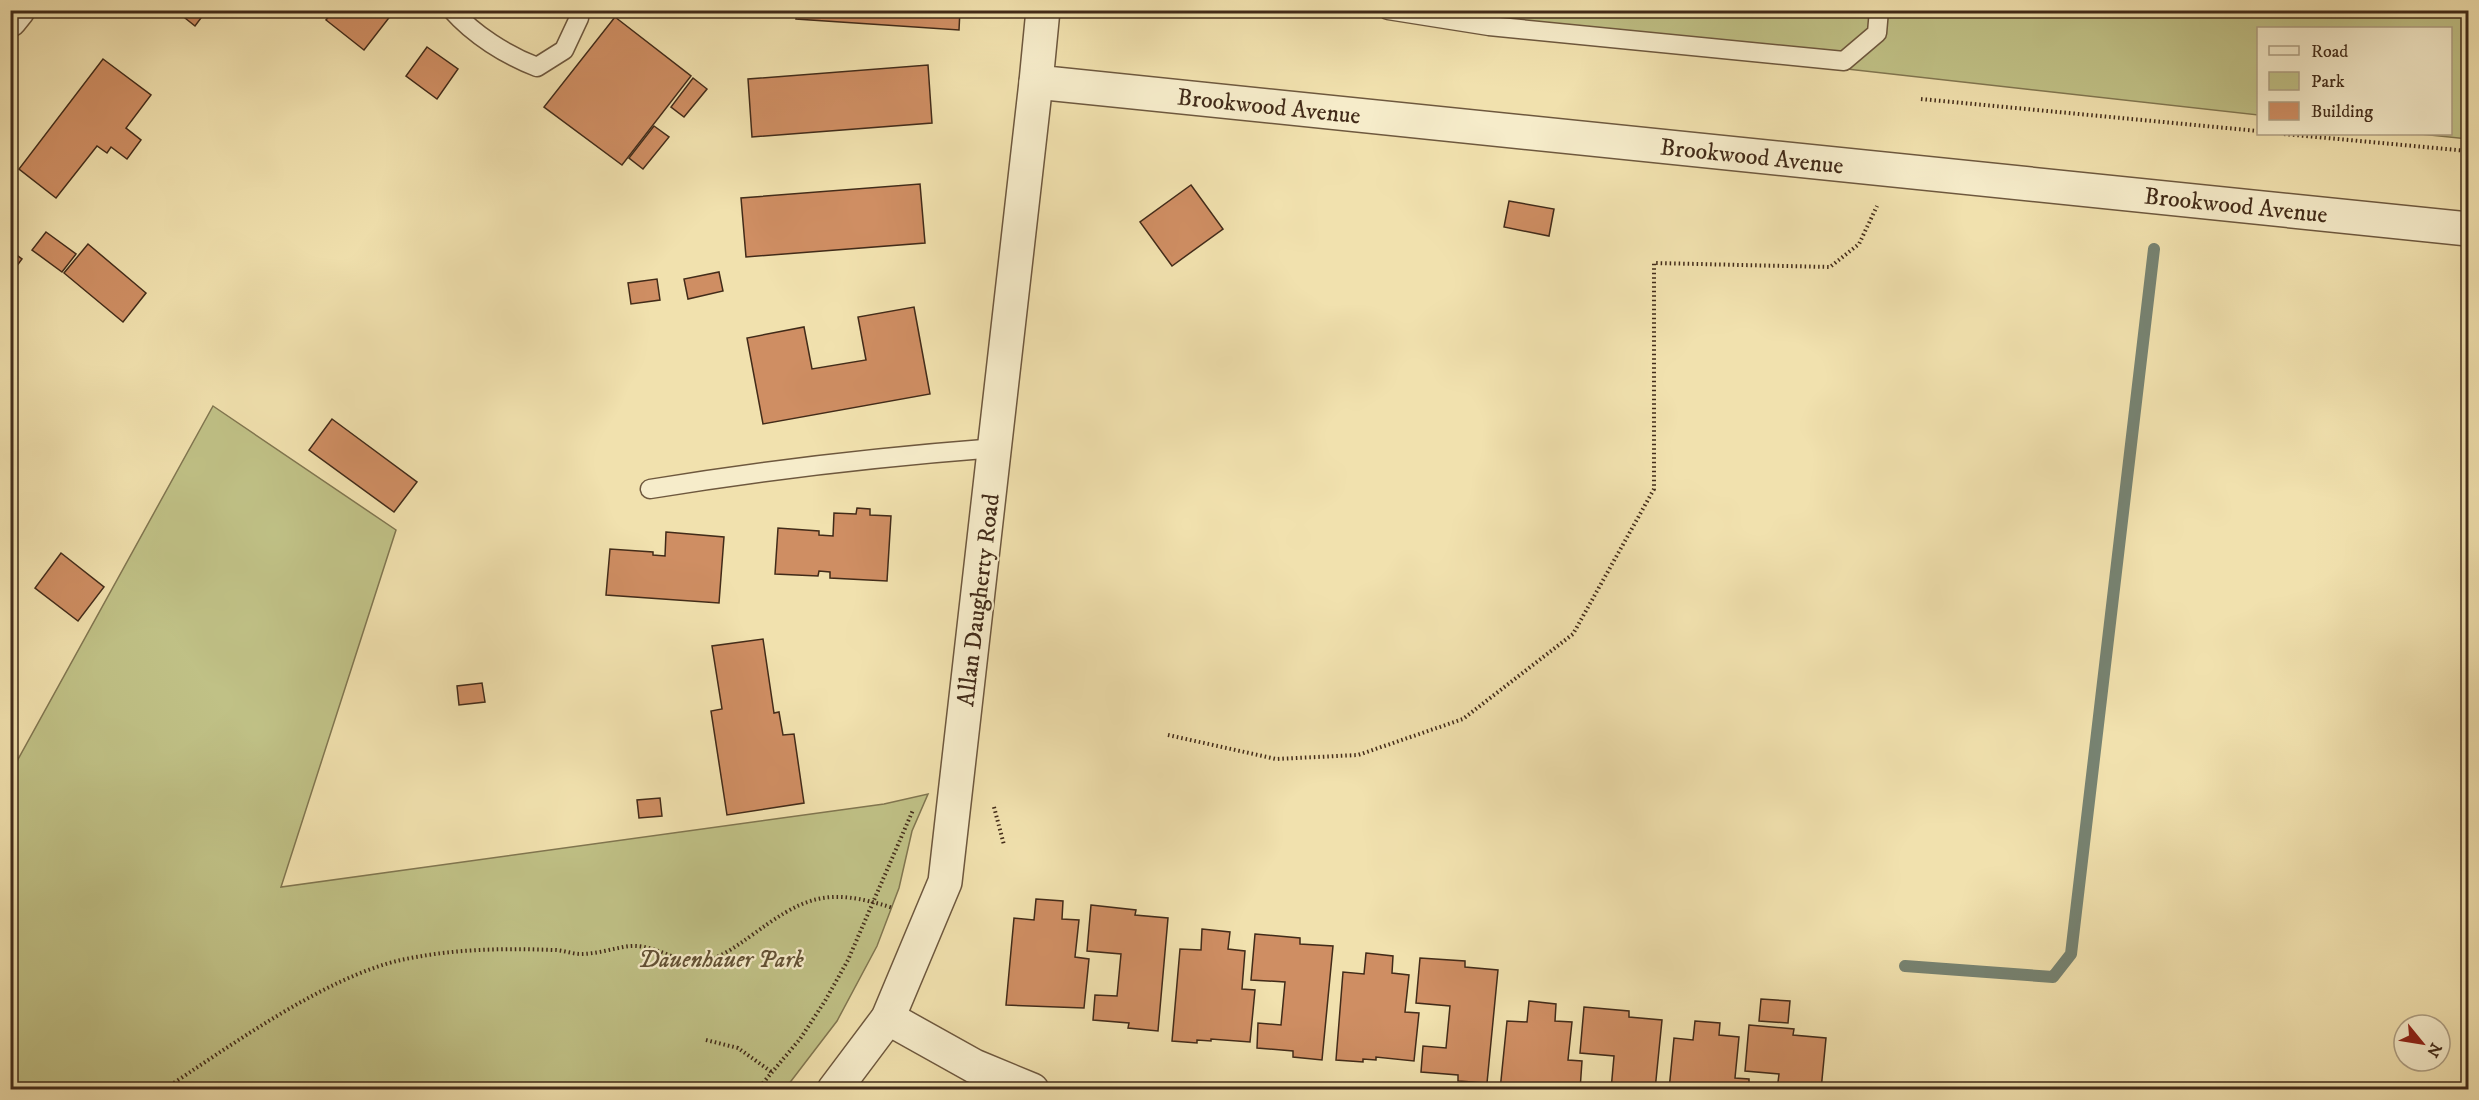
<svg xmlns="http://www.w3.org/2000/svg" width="2479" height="1100" font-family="'IM FELL DW Pica',serif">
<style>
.green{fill:#c0c186;stroke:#817650;stroke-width:1.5}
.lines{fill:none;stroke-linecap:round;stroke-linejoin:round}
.stream{stroke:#778372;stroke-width:12}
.building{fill:#cf8e63;stroke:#422b19;stroke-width:1.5}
.service-casing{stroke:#6e583e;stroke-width:21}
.minor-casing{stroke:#6e583e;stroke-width:36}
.tertiary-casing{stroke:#6e583e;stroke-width:36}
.path{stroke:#422b19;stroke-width:4;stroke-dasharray:1.5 3;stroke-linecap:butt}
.service{stroke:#f6ecca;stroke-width:18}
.minor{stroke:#f6ecca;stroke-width:33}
.tertiary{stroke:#f6ecca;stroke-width:33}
.labels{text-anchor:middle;stroke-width:4.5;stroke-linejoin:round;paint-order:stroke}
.street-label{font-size:24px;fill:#422b19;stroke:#f6ecca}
.park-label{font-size:24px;font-style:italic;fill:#625034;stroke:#f6ecca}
</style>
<rect width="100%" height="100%" fill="#f1e1ae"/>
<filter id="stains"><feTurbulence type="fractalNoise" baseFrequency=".00333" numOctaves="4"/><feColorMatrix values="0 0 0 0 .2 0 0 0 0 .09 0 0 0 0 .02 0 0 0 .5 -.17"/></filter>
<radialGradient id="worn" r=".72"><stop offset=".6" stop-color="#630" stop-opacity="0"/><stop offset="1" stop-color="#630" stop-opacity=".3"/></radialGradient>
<!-- green -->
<g class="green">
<polygon points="1328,11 2468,11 2468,139 2420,134 2450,134 2450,28 2258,28 2258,115"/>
<polygon points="213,406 396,530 281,887 884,804 928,794 912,831 899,888 877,946 837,1021 785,1089 11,1089 11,772"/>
</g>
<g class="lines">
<!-- stream -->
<polyline class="stream" points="1905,966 2053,977 2071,954 2154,249"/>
</g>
<!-- building -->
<g class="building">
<polygon points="175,10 207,10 195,26"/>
<polygon points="334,10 395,10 364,50 326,20"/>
<polygon points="797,10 960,10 959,30 796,19"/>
<polygon points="615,17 691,76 622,165 544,107"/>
<polygon points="427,47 458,69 437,99 406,76"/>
<polygon points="103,59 151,95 126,128 141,140 127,159 111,147 107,153 97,146 56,198 19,169"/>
<polygon points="928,65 932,123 752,137 748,79"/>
<polygon points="693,78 707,89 684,117 671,107"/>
<polygon points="654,126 669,137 643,169 629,158"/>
<polygon points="920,184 925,243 746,257 741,198"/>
<polygon points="1191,185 1223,229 1172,266 1140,222"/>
<polygon points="1509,201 1554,209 1549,236 1504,227"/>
<polygon points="46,232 76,254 62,272 32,250"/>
<polygon points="88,244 146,293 123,322 64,273"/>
<polygon points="10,250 22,259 10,275"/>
<polygon points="719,272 723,291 688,299 684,279"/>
<polygon points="657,279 660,300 631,304 628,283"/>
<polygon points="914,307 930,394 763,424 747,338 804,327 812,369 866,360 858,317"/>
<polygon points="332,419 417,482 394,512 309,450"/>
<polygon points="857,508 870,509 870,515 891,516 887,581 830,578 830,572 819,571 818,576 775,574 778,528 819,531 819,535 833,536 834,513 856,514"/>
<polygon points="666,532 724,537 719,603 606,595 610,549 653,552 653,555 665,556"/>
<polygon points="61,553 104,587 78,621 35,588"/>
<polygon points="763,639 774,713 779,712 783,735 794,734 804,803 727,815 711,711 722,709 712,646"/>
<polygon points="482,683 485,702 459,705 457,686"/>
<polygon points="660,798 662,816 639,818 637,800"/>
<polygon points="1036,899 1063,901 1062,919 1079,920 1075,957 1089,959 1084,1008 1006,1005 1014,918 1034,920"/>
<polygon points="1091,905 1136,910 1135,915 1168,918 1158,1031 1128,1028 1129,1023 1093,1020 1095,995 1117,996 1121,954 1087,951"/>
<polygon points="1202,929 1230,932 1228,949 1245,951 1242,989 1255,990 1250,1042 1211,1039 1211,1041 1197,1040 1197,1043 1172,1041 1180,949 1201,950"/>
<polygon points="1255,934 1300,938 1300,944 1333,946 1322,1060 1293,1057 1293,1051 1257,1048 1258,1023 1281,1025 1285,982 1251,980"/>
<polygon points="1366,953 1393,956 1392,973 1409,975 1405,1012 1419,1013 1414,1061 1376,1057 1376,1060 1363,1059 1363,1062 1336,1060 1343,972 1364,974"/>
<polygon points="1420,958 1465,961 1465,967 1498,970 1487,1083 1458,1081 1458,1075 1421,1072 1423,1046 1446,1048 1450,1006 1416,1003"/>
<polygon points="1761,999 1790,1001 1788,1023 1759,1021"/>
<polygon points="1529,1001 1556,1004 1555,1021 1572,1022 1568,1060 1582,1061 1580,1090 1500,1090 1507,1021 1527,1022"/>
<polygon points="1584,1007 1629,1011 1629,1017 1662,1020 1655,1090 1611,1090 1614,1056 1580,1053"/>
<polygon points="1695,1021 1720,1023 1719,1035 1739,1037 1735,1078 1749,1079 1749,1090 1669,1090 1674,1038 1693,1040"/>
<polygon points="1749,1025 1794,1029 1793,1035 1826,1038 1821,1090 1777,1090 1779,1074 1745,1071"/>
</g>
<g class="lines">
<!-- service casing -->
<g class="service-casing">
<g id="service">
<path d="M452,10C474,35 506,55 537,67L564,50L579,18L576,10"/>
<polyline points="1388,10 1489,26 1844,61 1877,33 1879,10"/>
<path d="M650,489C765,470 879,457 996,448"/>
</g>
</g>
<!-- minor casing -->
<g class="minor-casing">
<g id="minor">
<polyline points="10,20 18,10"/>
<polyline points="888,1018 974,1066 1032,1090"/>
<polyline points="834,1090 888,1018 945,882 1036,82"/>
</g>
</g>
<!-- tertiary casing -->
<g class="tertiary-casing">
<polyline id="tertiary" points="1043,10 1036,82 2468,229"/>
</g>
<!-- path -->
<g class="path">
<polyline points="1921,99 2258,131"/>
<polyline points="2284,134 2468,151"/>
<polyline points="1168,735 1276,759 1358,755 1463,719 1573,634 1654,489 1654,263 1830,267 1859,244 1877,206"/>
<polyline points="994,807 1004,845"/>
<polyline points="706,1040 738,1048 773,1073"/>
<path d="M163,1090C229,1047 325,977 401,960C451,949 502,948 554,950C563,950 572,954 581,954C597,954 614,948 630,946C657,944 677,965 704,961C720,958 735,947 748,938C804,897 825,886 893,908"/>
<polyline points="757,1090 800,1039 825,1001 848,960 913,810"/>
</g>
<!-- service -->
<use href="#service" class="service"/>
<!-- minor -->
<use href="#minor" class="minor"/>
<!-- tertiary -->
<use href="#tertiary" class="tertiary"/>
</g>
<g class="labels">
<!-- street labels -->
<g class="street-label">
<text transform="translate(1269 106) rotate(6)" y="8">Brookwood Avenue</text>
<text transform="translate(1752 156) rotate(6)" y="8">Brookwood Avenue</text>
<text transform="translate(2236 205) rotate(6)" y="8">Brookwood Avenue</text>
<text transform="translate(978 600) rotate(-83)" y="8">Allan Daugherty Road</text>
</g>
<!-- park labels -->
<g class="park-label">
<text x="721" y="967">Dauenhauer Park</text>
</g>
</g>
<!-- margin -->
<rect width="2479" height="1100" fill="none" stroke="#f1e1ae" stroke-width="36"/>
<rect x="12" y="12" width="2455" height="1076" fill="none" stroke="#422b19" stroke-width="3"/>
<rect x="18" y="18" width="2443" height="1064" fill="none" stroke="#422b19" stroke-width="1.5"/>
<!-- legend -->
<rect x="2257" y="27" width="195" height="108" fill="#f6ecca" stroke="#ae9f83" stroke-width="1.5"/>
<rect x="2269" y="46" width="30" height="9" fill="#f6ecca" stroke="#ae9f83" stroke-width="1.5"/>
<text x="2311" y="57" font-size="18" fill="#422b19">Road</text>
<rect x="2269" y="72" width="30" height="18" fill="#c0c186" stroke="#ae9f83" stroke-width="1.5"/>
<text x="2311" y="87" font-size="18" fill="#422b19">Park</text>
<rect x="2269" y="102" width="30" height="18" fill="#cf8e63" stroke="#ae9f83" stroke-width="1.5"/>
<text x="2311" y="117" font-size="18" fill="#422b19">Building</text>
<!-- north arrow -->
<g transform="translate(2422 1043) rotate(120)"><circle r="28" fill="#f6ecca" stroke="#ae9f83" stroke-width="1.5"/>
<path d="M0-4.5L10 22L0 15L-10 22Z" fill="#8f2418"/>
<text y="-9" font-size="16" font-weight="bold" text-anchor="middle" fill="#422b19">N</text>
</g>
<rect width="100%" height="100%" filter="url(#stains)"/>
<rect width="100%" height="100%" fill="url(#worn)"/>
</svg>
